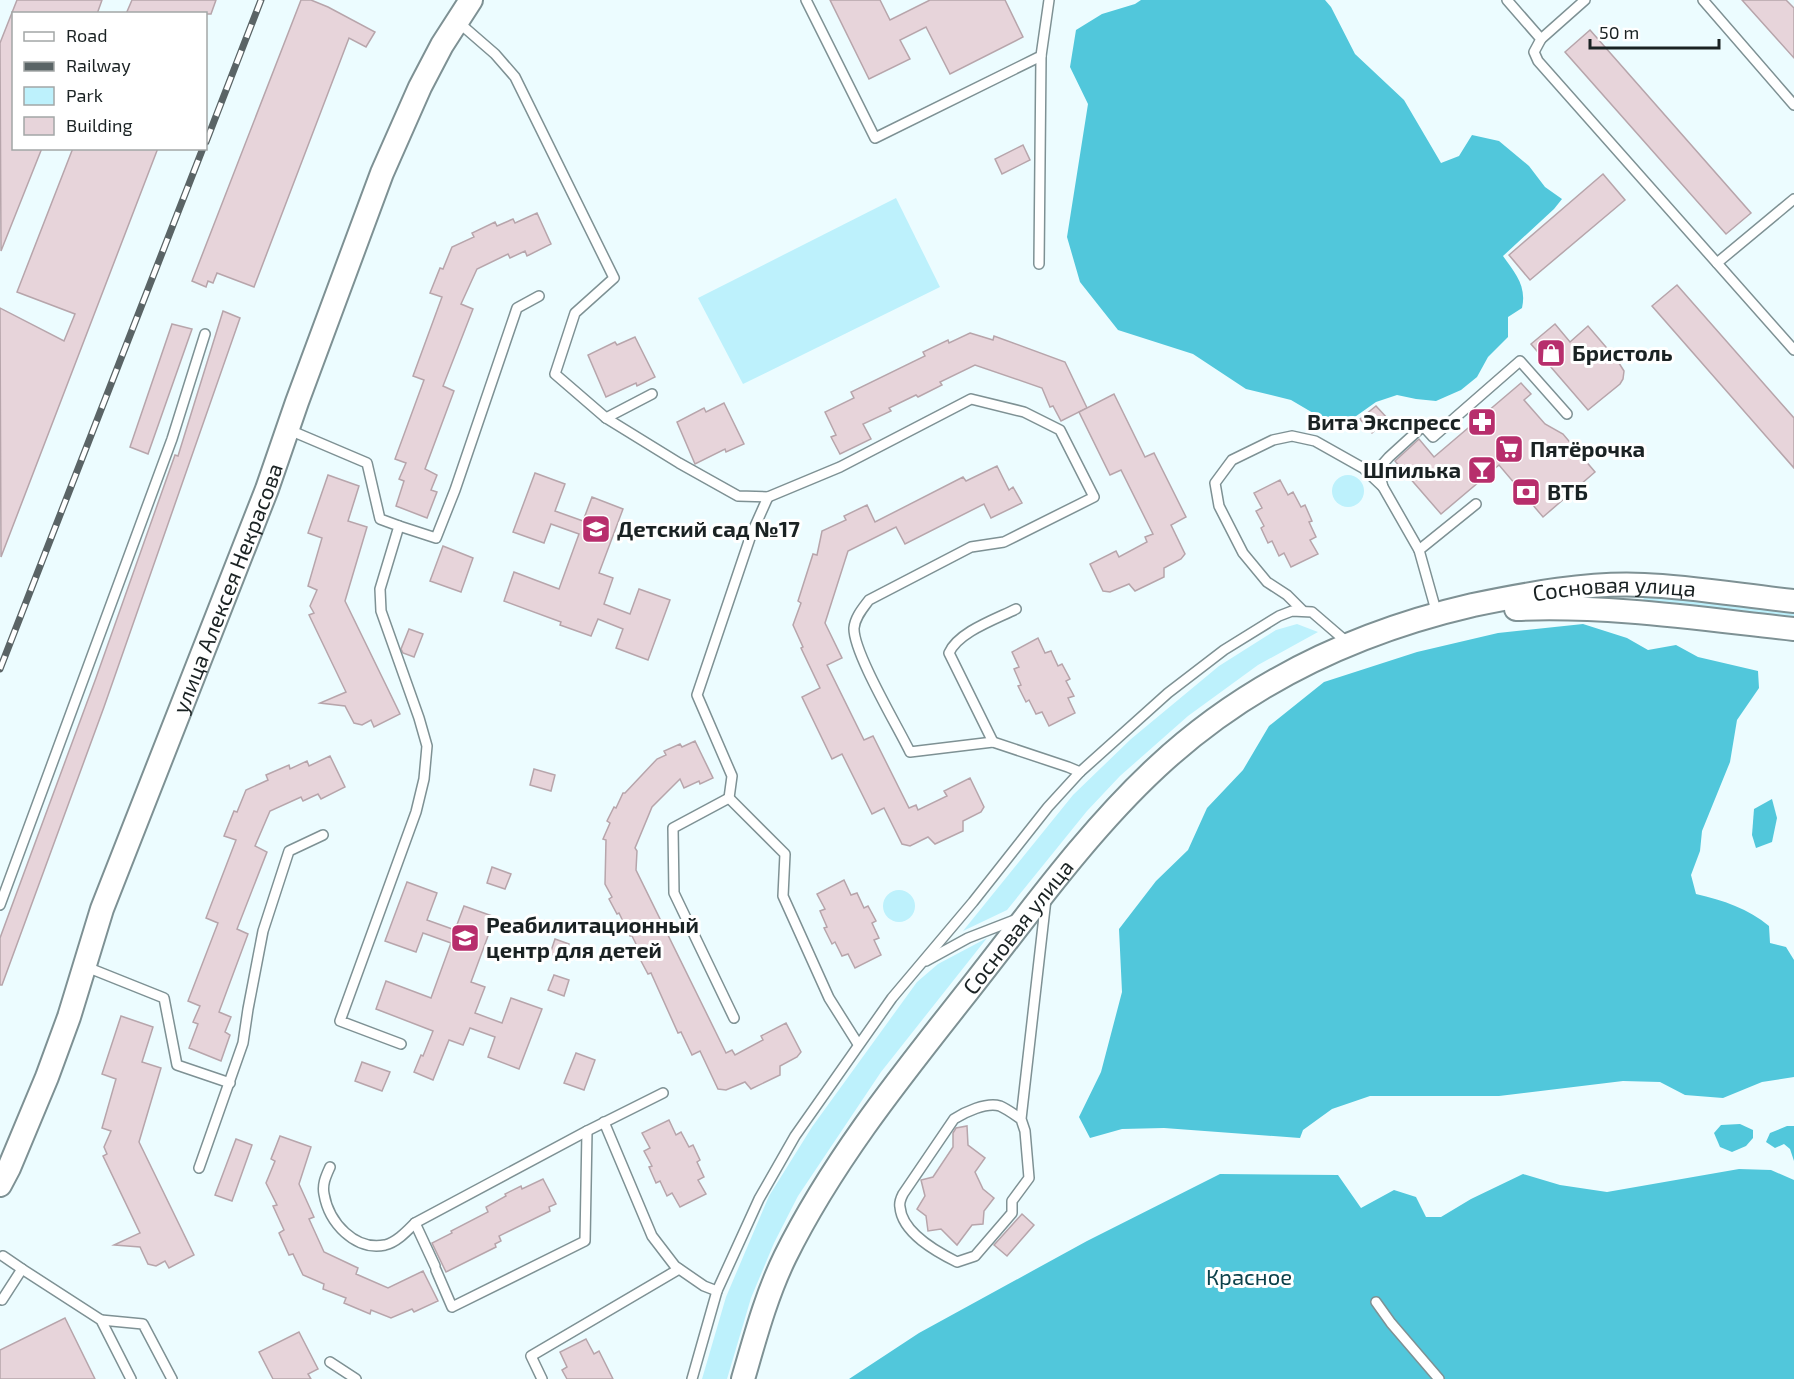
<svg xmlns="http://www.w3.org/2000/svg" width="1794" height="1379" font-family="'Exo 2',sans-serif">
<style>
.green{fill:#bdf1fc}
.forest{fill:#51c7db}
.building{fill:#e7d4da;stroke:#b7a5ab;stroke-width:1.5}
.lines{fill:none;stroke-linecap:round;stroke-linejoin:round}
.service-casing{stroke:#7e9194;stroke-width:12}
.tertiary-casing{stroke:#7e9194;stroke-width:26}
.service{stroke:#fff;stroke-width:9}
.tertiary{stroke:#fff;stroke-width:22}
.rail-casing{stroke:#5a6466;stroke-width:7}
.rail{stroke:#fff;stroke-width:4.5;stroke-dasharray:14;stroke-linecap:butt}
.labels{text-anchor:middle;stroke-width:6;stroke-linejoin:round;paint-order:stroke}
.poi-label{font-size:22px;font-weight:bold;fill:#1a2223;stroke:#fff;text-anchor:start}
.street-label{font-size:22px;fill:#1a2223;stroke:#fff}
.park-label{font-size:22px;fill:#0c424b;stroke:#fff}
</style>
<rect width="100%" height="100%" fill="#ecfcff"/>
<!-- green -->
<g class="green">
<polygon points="896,198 940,287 743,384 698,298"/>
<circle cx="1348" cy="491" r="16"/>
<polygon points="1644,594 1794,610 1794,620 1643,603"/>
<polygon points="1297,624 1318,632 1258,665 1188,716 1120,776 1087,811 1007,910 963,931 1073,795 1131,739 1219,666 1276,630"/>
<circle cx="899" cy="906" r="16"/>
<polygon points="987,938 881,1072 798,1196 774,1243 751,1298 727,1379 702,1379 726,1297 769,1196 812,1127 917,982 938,964"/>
</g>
<!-- forest -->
<g class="forest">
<path d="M1141,0H1325L1331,7L1355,54L1404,100L1441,163L1459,156L1472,135L1499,141L1529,166L1545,187L1562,199L1554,209L1503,256C1515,273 1527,286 1522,308L1508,317V337L1488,357L1477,377L1461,390L1436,401L1416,399L1397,395L1376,402L1352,419L1325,420L1291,400L1246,389L1193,354L1118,330L1080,282L1067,237L1088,104L1070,67L1076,30L1102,14L1135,4Z"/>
<path d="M1583,624L1627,638L1648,650L1676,645L1698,657L1758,671L1759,688L1737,720L1730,762L1702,831L1700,851L1691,875L1696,894C1723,900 1749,909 1769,926L1770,943L1786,947L1794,960V1077L1762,1082L1723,1098L1685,1095L1660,1082L1623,1081L1499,1096H1370L1332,1109L1303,1130L1300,1138L1164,1128L1122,1129L1090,1138L1079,1117L1101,1072L1122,992L1119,929L1156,881L1188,850L1207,808L1243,770L1269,726L1324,682L1417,652L1498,633Z"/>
<polygon points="1772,799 1777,818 1772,842 1756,848 1752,835 1754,809"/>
<polygon points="1740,1124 1753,1130 1753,1138 1746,1146 1732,1152 1720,1147 1714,1133 1721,1125"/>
<polygon points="1787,1126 1794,1126 1794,1161 1790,1149 1784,1144 1775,1148 1766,1142 1770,1133"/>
<polygon points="1739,1169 1771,1170 1794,1180 1794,1379 849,1379 919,1333 1087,1241 1220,1174 1338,1175 1361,1208 1394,1190 1416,1197 1426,1217 1441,1217 1471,1199 1523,1174 1560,1185 1607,1192"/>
</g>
<!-- building -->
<g class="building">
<polygon points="17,0 102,0 97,14 14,14 14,148 42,148 1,251 0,43"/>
<polygon points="132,0 216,0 211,14 126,14"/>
<polygon points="301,0 311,0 328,7 375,32 366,47 349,38 254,287 217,273 213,283 208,281 206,287 192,281"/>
<polygon points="830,0 880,0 890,20 930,0 1005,0 1023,37 950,74 926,27 900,40 910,59 869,79"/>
<polygon points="1742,0 1786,0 1794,8 1794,58"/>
<polygon points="1590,30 1751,213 1726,234 1565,52"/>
<polygon points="1023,145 1030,160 1002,174 995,159"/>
<polygon points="73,148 158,148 1,557 0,308 64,341 75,314 17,292"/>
<polygon points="1603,174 1625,200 1530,280 1509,255"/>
<polygon points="537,213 551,244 527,256 525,251 510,258 508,254 477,269 461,304 473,309 443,386 454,391 425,469 437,475 431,490 437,492 427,518 396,506 404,481 399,479 406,463 395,459 424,380 413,376 442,297 430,293 440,268 443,269 452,247 474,237 472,233 495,222 497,226 513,219 515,223"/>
<polygon points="1677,285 1794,418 1794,468 1652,306"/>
<polygon points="223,311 240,318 104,707 2,985 0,985 0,938 96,678 175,455 178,456"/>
<polygon points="172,324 192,329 148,454 130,447"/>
<polygon points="1555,324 1570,342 1588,326 1617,360 1624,371 1623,379 1620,384 1588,410 1531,344"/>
<polygon points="970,333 993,340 994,336 1065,362 1087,408 1061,421 1053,406 1050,407 1042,388 975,365 940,382 942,385 918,397 916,395 889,408 891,411 863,424 871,439 840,454 831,437 836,435 825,412 854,398 851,392 925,356 923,352 948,340 949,343"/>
<polygon points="635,337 655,377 637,386 636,383 606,397 588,355 615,342 617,345"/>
<polygon points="1521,383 1531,394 1524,400 1545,424 1563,434 1595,472 1543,517 1499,465 1441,514 1395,461 1419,439 1434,457"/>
<polygon points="1114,394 1145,457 1154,453 1186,517 1171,525 1185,554 1181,559 1164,568 1164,577 1135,591 1129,584 1110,592 1103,591 1090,564 1116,551 1119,557 1147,542 1145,537 1153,534 1121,470 1110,475 1079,412"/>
<polygon points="724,403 744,444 726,452 725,449 695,464 677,422 704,408 706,412"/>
<polygon points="1376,406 1388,419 1372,433 1360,419"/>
<polygon points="997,466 1009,490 1013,487 1022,503 991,518 984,504 905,544 896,527 848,551 825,623 842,658 827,665 864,740 873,736 909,808 916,805 918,810 947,796 944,791 970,778 984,807 981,812 963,821 963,831 935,844 928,837 910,846 902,844 884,808 872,814 842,754 832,759 802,697 820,688 801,648 803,647 793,625 801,603 798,601 813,554 817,555 822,531 846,520 844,516 867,505 875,522 963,477 966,481"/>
<polygon points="535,473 565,484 555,511 583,521 592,497 623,509 599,573 613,578 604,604 630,614 639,589 670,600 648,660 616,648 623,629 598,619 591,636 560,625 561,622 504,601 514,572 559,589 579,534 551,524 544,543 513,532"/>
<polygon points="328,475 359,486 348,521 367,527 345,601 400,714 374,727 371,720 362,725 354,723 345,706 320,703 346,692 309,615 314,613 310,606 317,590 308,586 322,538 308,533"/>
<polygon points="1280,480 1288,495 1293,492 1301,507 1305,505 1312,521 1309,522 1316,537 1310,540 1318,554 1291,567 1284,553 1279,556 1272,541 1268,543 1261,528 1264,526 1256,511 1262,508 1254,493"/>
<polygon points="443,546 473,558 461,592 430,581"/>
<polygon points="409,629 423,634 414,657 403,653 401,649"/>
<polygon points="1038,638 1045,653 1051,651 1058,666 1062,664 1070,679 1066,681 1074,696 1068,698 1075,713 1049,726 1042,712 1036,714 1029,700 1026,702 1018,686 1021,685 1014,669 1019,667 1012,652"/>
<polygon points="695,741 713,778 700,784 699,781 684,788 680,779 652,807 635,848 637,851 636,870 726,1053 732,1050 735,1055 763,1040 761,1036 786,1023 801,1052 797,1057 780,1066 780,1075 751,1089 745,1082 726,1090 718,1089 700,1051 692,1055 681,1032 678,1033 651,973 648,974 640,959 643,958 632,936 630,936 619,913 617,914 609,899 612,897 605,884 606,840 603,839 610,823 607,821 614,807 616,808 623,793 625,793 657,759 666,755 664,751 680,744 682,747"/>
<polygon points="330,756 345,787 321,799 318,794 303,801 301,797 270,811 255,846 267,852 237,929 248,934 219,1012 231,1017 225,1032 230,1035 221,1061 189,1048 198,1024 193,1022 200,1006 188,1001 218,923 206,918 236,840 224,836 234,811 237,812 246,790 268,780 266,775 289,765 290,769 307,761 309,766"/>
<polygon points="534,769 555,775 551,791 530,785"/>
<polygon points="492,867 511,874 505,889 487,883"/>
<polygon points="844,880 851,895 857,893 864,908 868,906 876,921 872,923 879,938 874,940 881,955 855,968 848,954 842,956 835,942 832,944 824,928 827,927 820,911 825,909 817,894"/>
<polygon points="407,882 437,893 427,920 455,930 464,906 495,917 471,982 485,987 475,1013 502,1023 511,998 542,1009 519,1069 488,1057 495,1037 470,1028 463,1045 449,1040 433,1080 414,1072 421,1055 423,1056 433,1031 376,1009 386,981 431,998 451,943 423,933 416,952 385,941"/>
<polygon points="555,939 569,944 564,959 550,954"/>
<polygon points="554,975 569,980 564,996 548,990"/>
<polygon points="121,1016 153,1027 142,1062 161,1068 139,1142 194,1255 169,1268 165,1261 156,1266 148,1264 140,1247 114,1245 140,1233 103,1156 107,1154 104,1147 111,1131 102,1128 116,1079 102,1074"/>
<polygon points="576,1053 595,1060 584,1090 564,1083"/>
<polygon points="362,1062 390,1072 382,1091 355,1081"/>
<polygon points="669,1120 676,1135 681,1132 689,1147 693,1145 700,1160 697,1162 704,1177 698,1180 706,1194 680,1207 672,1193 667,1196 660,1181 656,1183 649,1167 652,1166 644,1151 650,1148 642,1133"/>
<polygon points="967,1126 968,1145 985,1158 975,1172 983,1189 994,1198 984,1211 983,1224 972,1225 957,1245 941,1229 928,1231 926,1216 917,1209 925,1196 921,1180 933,1177 953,1147 953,1133 956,1128"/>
<polygon points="280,1136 311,1147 299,1184 314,1217 309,1219 324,1252 358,1268 356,1274 388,1288 423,1271 438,1301 414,1312 412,1309 391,1318 371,1310 370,1314 344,1303 346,1298 323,1289 324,1284 303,1275 293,1254 289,1255 279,1233 284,1230 273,1206 277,1205 266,1183 275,1161 271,1159"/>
<polygon points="236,1139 252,1145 232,1201 215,1195"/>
<polygon points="543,1179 556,1204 549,1207 550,1211 499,1236 501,1241 495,1244 496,1247 446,1272 432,1243 452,1233 451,1231 488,1212 486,1207 506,1196 505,1194 521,1186 522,1189"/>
<polygon points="1022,1214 1034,1225 1007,1256 994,1245"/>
<polygon points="65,1318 95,1379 0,1379 0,1350"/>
<polygon points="299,1332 318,1369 308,1374 311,1379 273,1379 259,1352"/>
<polygon points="586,1339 594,1354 599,1351 613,1379 567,1379 562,1370 567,1367 560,1352"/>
</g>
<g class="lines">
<!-- service casing -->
<g class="service-casing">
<g id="service">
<polyline points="806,0 875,138 1041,56 1049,0"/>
<polyline points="1507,0 1541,39 1534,52 1538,61 1794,350"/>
<polyline points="1703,0 1794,105"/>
<polyline points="457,21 495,54 515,77 614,278 575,313 555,374 606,418 652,394"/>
<polyline points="1541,39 1585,0"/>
<polyline points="1717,263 1794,199"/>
<polyline points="1039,264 1041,56"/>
<path d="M606,418L679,463L738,496L768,497L840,467L971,399L1024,412L1060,430L1094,497L1004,542L971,547L869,600C863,608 855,617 854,628C853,652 898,727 910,752L993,742L1068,767L1080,772"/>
<polyline points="287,429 367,463 380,519 399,526 380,589 381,611 419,718 427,746 424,779 416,812 340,1021 401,1044"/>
<polyline points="399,526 436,538 455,490 517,308 539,296"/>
<polyline points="1419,550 1476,504"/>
<polyline points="1302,610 1287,595 1267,582 1243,553 1219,506 1215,483 1232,460 1273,440 1292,436 1315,441 1363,468 1383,487"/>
<polyline points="1437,614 1419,550 1383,487 1380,476 1381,466 1389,457 1423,426 1433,437 1520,361 1567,414"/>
<path d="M993,742L949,653C958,632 996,619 1016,609"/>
<polyline points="729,798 732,776 697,695 751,535 768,497"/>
<polyline points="0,905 172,439 205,334"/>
<polyline points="926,961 968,938 1017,919"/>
<polyline points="84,966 164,998 177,1065 230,1083"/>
<polyline points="734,1018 674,893 673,828 729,798 785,854 783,896 829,998 858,1044"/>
<path d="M1021,1119C1015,1115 1007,1109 1000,1106C986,1102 965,1112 954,1119L903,1194C901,1198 899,1203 900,1207C902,1233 937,1252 957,1262L975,1256L1012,1213V1201L1029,1178L1025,1131L1021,1119L1046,899"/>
<polyline points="604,1122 652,1236 675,1266 704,1286 717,1291"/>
<path d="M330,1167C326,1176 322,1184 324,1194C329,1223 355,1251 385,1245C397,1242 407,1231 415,1223L587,1131L663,1093"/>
<polyline points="199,1168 243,1043 248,1009 263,931 289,851 323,835"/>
<polyline points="415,1223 435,1266"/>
<polyline points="22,1269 101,1320 131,1379"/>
<polyline points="436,1270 452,1307 585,1241 587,1131"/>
<polyline points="2,1300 22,1269 3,1256"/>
<polyline points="1376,1302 1391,1323 1439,1379"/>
<polyline points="101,1320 143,1324 172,1379"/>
<polyline points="330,1362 356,1379"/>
<polyline points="542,1379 531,1356 679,1269"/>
<polyline points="692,1379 717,1291 759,1199 795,1136 892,998 973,902 1048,807 1080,772 1168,693 1224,650 1279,616 1292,611 1312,612 1348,643"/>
</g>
</g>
<!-- tertiary casing -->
<g class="tertiary-casing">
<g id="tertiary">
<path d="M1516,609C1610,605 1701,619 1794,629"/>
<path id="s1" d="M0,1185L9,1168L47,1077L69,1017L102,909L267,489L297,402L382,173L420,87L442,45L471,0"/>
<path id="s2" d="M743,1379C755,1338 766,1296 785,1257C833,1160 901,1076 968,991C1028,915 1086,833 1157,767C1246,684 1356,632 1473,605C1526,594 1590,582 1644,585C1693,587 1745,596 1794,601"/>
</g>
</g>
<!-- service -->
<use href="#service" class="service"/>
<!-- tertiary -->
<use href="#tertiary" class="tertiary"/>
<!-- rail casing -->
<g class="rail-casing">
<g id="rail">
<polyline points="206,142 261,0"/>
<polyline points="0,669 203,148"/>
</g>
</g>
<!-- rail -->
<use href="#rail" class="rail"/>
</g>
<!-- icons -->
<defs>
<g id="shop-square" transform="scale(1.5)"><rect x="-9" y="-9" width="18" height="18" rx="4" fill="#b72e6c" stroke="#fff"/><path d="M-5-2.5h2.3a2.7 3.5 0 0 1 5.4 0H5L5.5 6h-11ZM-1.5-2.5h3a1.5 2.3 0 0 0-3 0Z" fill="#fff"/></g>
<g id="pharmacy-square" transform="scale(1.5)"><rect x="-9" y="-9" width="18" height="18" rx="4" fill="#b72e6c" stroke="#fff"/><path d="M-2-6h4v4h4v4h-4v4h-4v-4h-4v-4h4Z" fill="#fff"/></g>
<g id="supermarket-square" transform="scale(1.5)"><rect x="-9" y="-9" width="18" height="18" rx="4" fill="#b72e6c" stroke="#fff"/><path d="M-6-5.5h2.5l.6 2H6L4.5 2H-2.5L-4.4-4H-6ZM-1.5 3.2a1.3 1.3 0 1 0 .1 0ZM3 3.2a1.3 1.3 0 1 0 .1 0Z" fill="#fff"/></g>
<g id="bar-square" transform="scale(1.5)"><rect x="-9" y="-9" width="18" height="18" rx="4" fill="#b72e6c" stroke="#fff"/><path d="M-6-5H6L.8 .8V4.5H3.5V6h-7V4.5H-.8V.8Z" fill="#fff"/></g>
<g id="bank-square" transform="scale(1.5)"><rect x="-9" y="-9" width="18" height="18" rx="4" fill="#b72e6c" stroke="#fff"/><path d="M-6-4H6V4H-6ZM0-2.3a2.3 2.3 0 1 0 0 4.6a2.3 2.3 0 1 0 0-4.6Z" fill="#fff"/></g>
<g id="school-square" transform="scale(1.5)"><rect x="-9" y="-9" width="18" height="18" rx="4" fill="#b72e6c" stroke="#fff"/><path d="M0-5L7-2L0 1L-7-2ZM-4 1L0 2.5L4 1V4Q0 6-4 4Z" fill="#fff"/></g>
</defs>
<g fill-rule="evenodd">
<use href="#shop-square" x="1551" y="353"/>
<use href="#pharmacy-square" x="1482" y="422"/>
<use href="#supermarket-square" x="1509" y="449"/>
<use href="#bar-square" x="1482" y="470"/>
<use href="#bank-square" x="1526" y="492"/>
<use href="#school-square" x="596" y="529"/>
<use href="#school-square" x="465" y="938"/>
</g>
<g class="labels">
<!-- poi labels -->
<g class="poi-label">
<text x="1572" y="361">Бристоль</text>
<text x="1461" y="430" text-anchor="end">Вита Экспресс</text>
<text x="1530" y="457">Пятёрочка</text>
<text x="1461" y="478" text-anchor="end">Шпилька</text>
<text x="1547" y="500">ВТБ</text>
<text x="617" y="537">Детский сад №17</text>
<text x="486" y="933">Реабилитационный<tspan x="486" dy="25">центр для детей</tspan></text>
</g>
<!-- street labels -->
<g class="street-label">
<text dy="8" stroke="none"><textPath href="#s1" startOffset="639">улица Алексея Некрасова</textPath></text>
<text dy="8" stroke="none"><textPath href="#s2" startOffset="1248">Сосновая улица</textPath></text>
<text dy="8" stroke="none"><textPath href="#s2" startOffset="534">Сосновая улица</textPath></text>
</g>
<!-- park labels -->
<g class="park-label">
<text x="1249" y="1285">Красное</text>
</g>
</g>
<!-- legend -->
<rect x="12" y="12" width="195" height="138" fill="#ffffff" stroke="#a3a7a7" stroke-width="1.5"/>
<rect x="24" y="32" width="30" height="9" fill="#ffffff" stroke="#a3a7a7" stroke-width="1.5"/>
<text x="66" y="42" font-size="18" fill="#1a2223">Road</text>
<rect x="24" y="62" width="30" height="9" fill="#5a6466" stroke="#a3a7a7" stroke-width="1.5"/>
<text x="66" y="72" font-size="18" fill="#1a2223">Railway</text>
<rect x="24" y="87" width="30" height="18" fill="#bdf1fc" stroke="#a3a7a7" stroke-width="1.5"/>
<text x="66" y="102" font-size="18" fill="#1a2223">Park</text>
<rect x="24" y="117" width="30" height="18" fill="#e7d4da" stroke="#a3a7a7" stroke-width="1.5"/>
<text x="66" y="132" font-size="18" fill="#1a2223">Building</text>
<!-- scale -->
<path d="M1590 39v9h129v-9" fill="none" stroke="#1a2223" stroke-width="3"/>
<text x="1599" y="39" font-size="18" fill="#1a2223" stroke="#ffffff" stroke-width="4.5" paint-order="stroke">50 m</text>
</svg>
